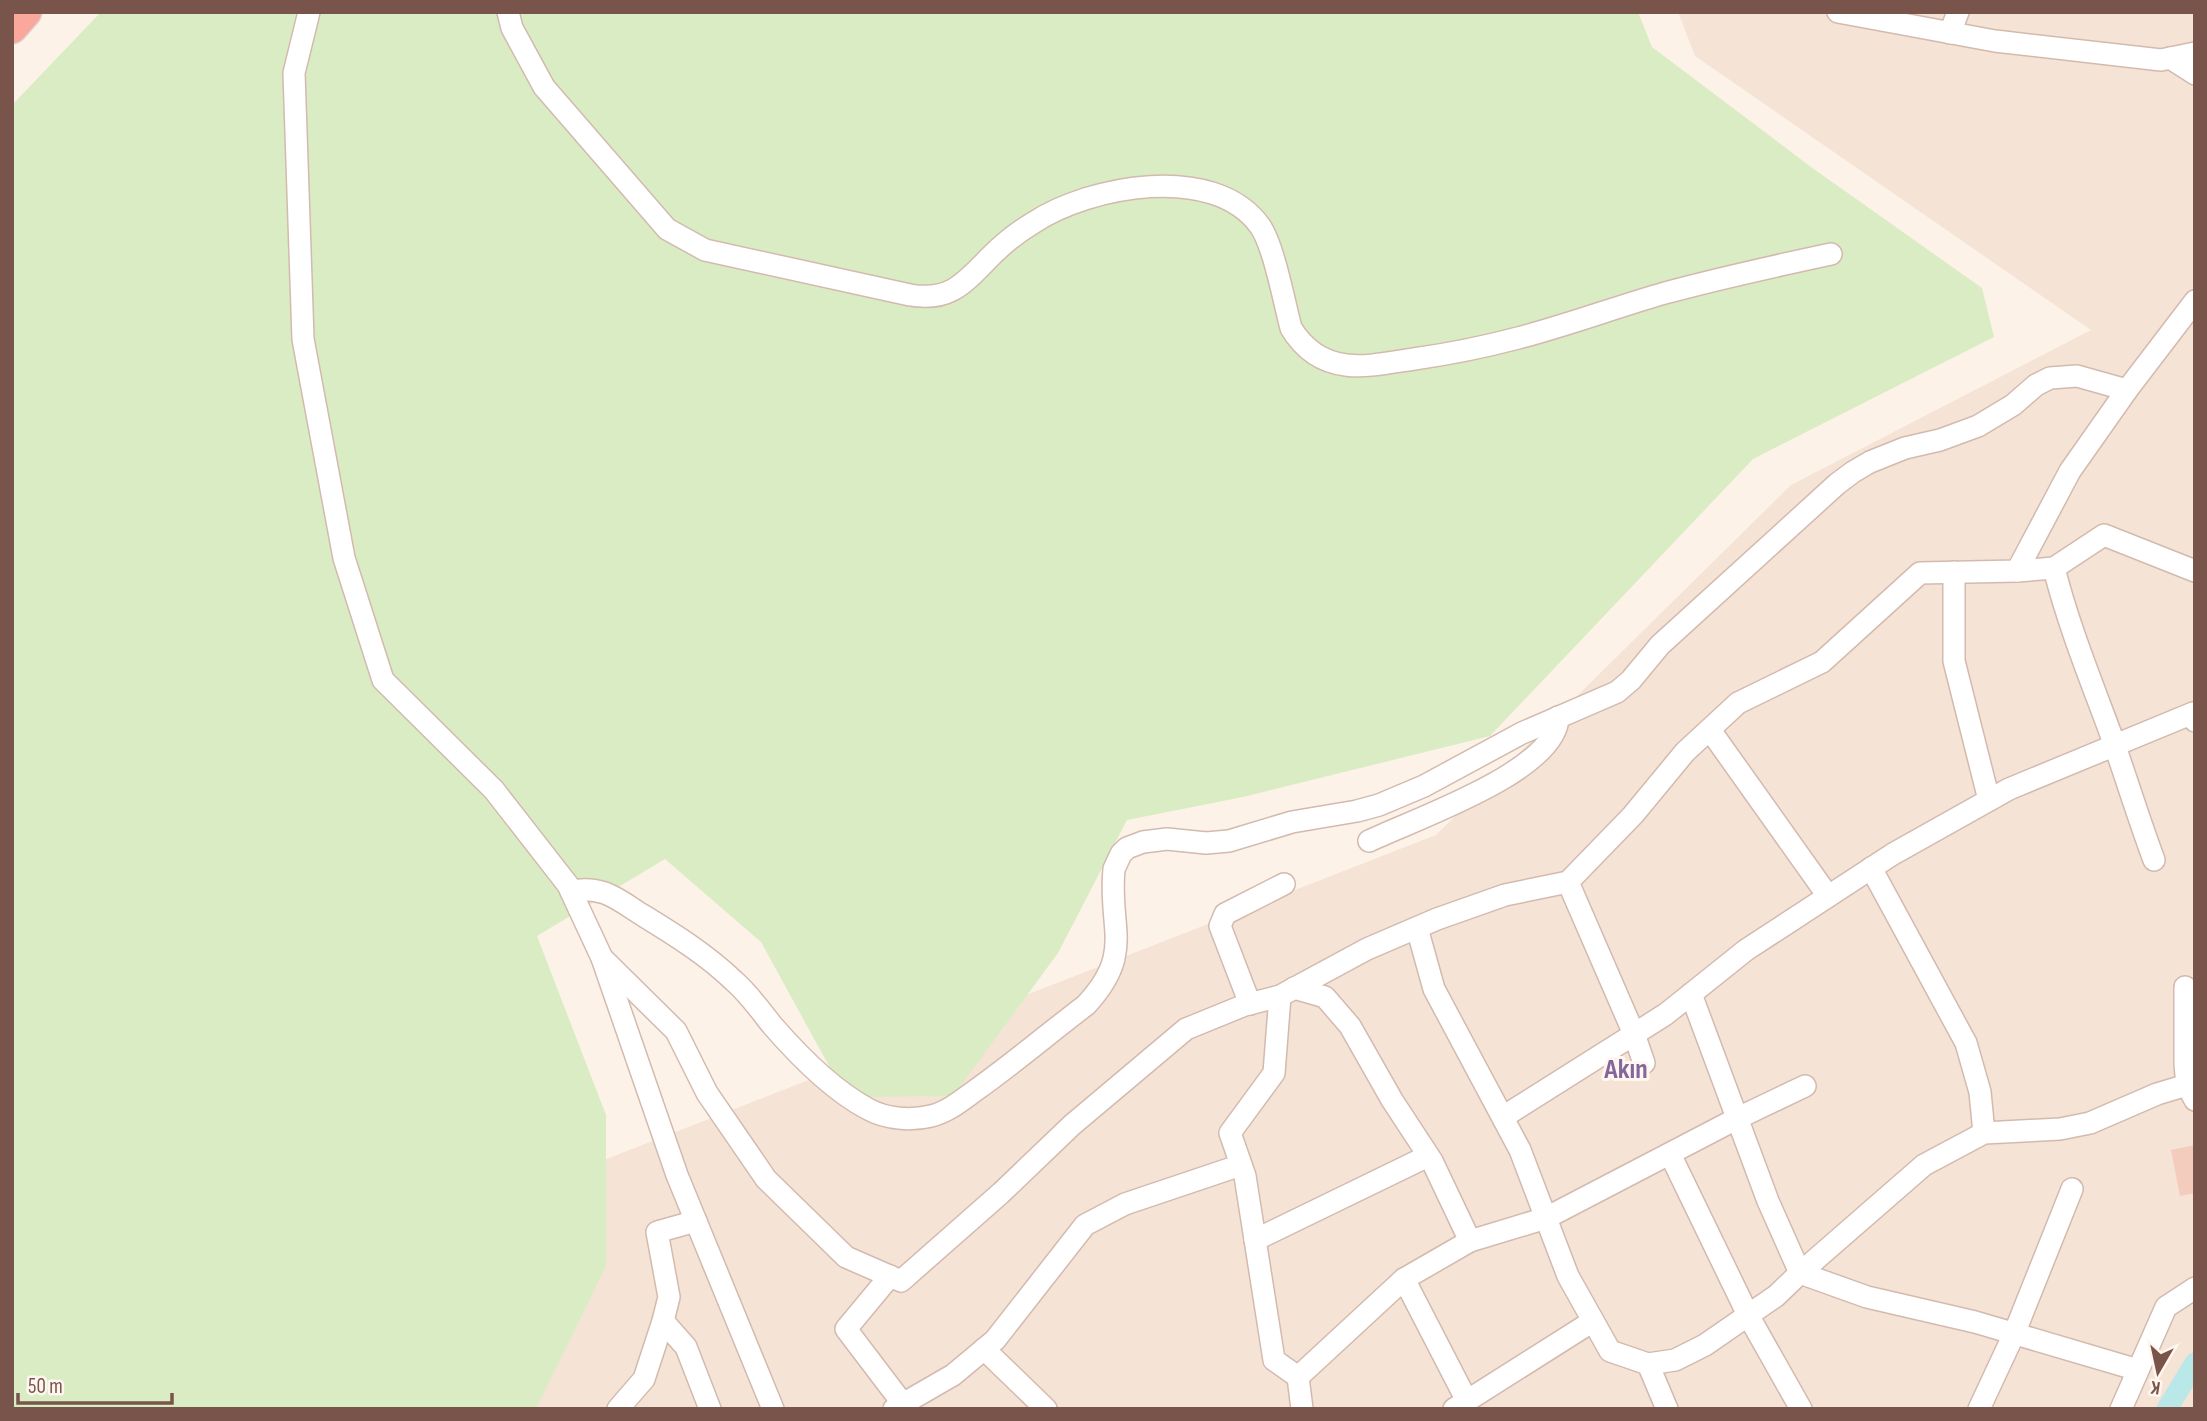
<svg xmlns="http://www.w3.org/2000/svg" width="2207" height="1421" font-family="'Sofia Sans Condensed',sans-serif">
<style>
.residential{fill:#f5e3d5}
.green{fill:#daecc4}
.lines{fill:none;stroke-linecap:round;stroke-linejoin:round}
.canal{stroke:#bae8e8;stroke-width:21}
.building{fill:#f4ccbe}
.minor-casing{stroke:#d3baaf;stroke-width:24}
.highway-casing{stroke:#d9cfcc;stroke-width:33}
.minor{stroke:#fff;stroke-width:21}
.highway{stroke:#faa89c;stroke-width:30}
.labels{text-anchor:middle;stroke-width:6;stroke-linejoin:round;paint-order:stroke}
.district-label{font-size:28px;font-weight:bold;fill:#83669c;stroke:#fff6ef}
</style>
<rect width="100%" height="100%" fill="#fdf2e7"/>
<!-- residential -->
<polygon class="residential" points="1678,12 2195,12 2195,1409 430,1409 568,1174 1436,835 1791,485 2091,330 1695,56"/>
<!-- green -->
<polygon class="green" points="101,12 1638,12 1652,47 1811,167 1982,288 1994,337 1753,459 1490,736 1243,797 1127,820 1058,953 953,1096 846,1097 761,942 665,859 537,936 606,1115 606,1266 536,1409 12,1409 12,105"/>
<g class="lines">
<!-- canal -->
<polyline class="canal" points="2167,1409 2195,1363"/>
</g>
<!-- building -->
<polygon class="building" points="2195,1145 2195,1193 2180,1196 2171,1150"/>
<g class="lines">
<!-- minor casing -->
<g class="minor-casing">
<g id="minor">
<polyline points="309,12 294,73 303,339 344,558 383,680 494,790 568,885 602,958 677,1175 773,1409"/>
<path d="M508,12L512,28L544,87L667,229L705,250L910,295C951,302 965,282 991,256C1004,243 1018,232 1033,223C1089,186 1214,162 1260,226C1274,246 1284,302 1291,328C1303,348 1321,362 1346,365C1367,368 1392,362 1414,359C1449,354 1484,347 1518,338C1568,325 1616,307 1665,293C1720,278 1775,266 1831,254"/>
<polyline points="1838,12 1995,41 2161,60 2195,53"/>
<polyline points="1950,33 1958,12"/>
<polyline points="2170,58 2195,74"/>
<path d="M2054,568C2068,624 2090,678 2110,732C2125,774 2138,817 2154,860"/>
<polyline points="2017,571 2054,568 2104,535 2195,571"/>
<polyline points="1954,572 1954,661 1989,800"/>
<polyline points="1710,730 1828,896"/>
<path d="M1369,841C1412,820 1558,771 1558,717"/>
<polyline points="1871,868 1966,1043 1980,1092 1984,1133"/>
<polyline points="1568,882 1634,1034 1644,1063"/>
<path d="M571,891C603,885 617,899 644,916C675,935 707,955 734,981C749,994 760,1010 772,1025C798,1055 834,1091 868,1109C886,1119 911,1121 931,1116C948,1112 962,1100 976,1090C1014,1063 1049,1033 1086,1005C1135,952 1108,929 1114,869L1121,854L1127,848L1143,842L1167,839L1206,843L1229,841L1292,822L1357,811L1379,805L1424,786L1522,733L1617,692L1631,680L1660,645L1837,484L1853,472L1870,462L1905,448L1940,440L1978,426L2013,405L2036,385L2050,378L2077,376L2127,390"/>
<polyline points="1417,928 1434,989 1520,1150 1568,1276 1610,1351 1648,1364 1675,1360 1705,1345 1776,1296 1800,1273 1924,1165 1984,1133 2060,1129 2090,1123 2157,1094 2187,1085"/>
<polyline points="602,958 676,1031 707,1093 766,1179 846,1257 901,1281 1001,1193 1072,1125 1186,1029 1245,1005 1280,996 1367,949 1437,919 1505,895 1568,882 1633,815 1685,752 1738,703 1822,662 1920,573 2017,571 2070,471 2127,390 2195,301"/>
<polyline points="2185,987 2185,1064 2187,1085 2195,1100"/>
<polyline points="1294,988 1325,997 1350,1026 1392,1100 1432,1161 1470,1241"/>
<polyline points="1691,994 1768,1201 1800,1273 1867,1297 1975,1322 2138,1370"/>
<polyline points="1280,996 1274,1073 1230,1133 1245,1176 1274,1360 1298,1377 1302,1409"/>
<polyline points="1250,1004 1220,926 1225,914 1284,884"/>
<polyline points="1503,1117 1666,1014 1746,950 1893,854 2009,789 2193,713 2195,721"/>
<polyline points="1670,1154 1748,1315 1801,1409"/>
<polyline points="1255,1240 1428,1156"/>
<polyline points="890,1276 846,1329 903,1404"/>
<polyline points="1404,1279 1467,1401"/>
<polyline points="663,1321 686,1347 710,1409"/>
<polyline points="984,1349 1046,1409"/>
<polyline points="1648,1364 1667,1409"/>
<polyline points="1298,1377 1404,1279 1470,1241 1546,1218 1738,1118 1805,1086"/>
<polyline points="618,1409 644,1379 663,1321 669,1297 657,1232 696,1221"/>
<polyline points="894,1409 953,1375 995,1340 1085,1225 1125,1204 1241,1165"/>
<polyline points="1454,1409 1593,1321"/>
<polyline points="1979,1409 2014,1334 2072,1189"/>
<polyline points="2121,1409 2166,1307 2195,1288"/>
</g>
</g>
<!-- highway casing -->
<g class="highway-casing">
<polyline id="highway" points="12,28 26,12"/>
</g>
<!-- minor -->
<use href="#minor" class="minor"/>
<!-- highway -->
<use href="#highway" class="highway"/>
</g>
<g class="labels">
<!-- district labels -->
<g class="district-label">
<text x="1626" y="1078">Akın</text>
</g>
</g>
<!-- border -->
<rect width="2207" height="1421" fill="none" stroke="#79544a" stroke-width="28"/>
<!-- north arrow -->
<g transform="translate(2158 1372) rotate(189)" stroke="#fff6ef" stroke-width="5" paint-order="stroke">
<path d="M0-5L12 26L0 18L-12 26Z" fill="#79544a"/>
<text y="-10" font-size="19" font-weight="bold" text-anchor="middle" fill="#79544a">K</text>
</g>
<!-- scale -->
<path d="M18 1393v10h154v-10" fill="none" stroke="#79544a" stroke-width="3.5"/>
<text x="28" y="1393" font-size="21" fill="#79544a" stroke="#fff6ef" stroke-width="5" paint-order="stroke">50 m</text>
</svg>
